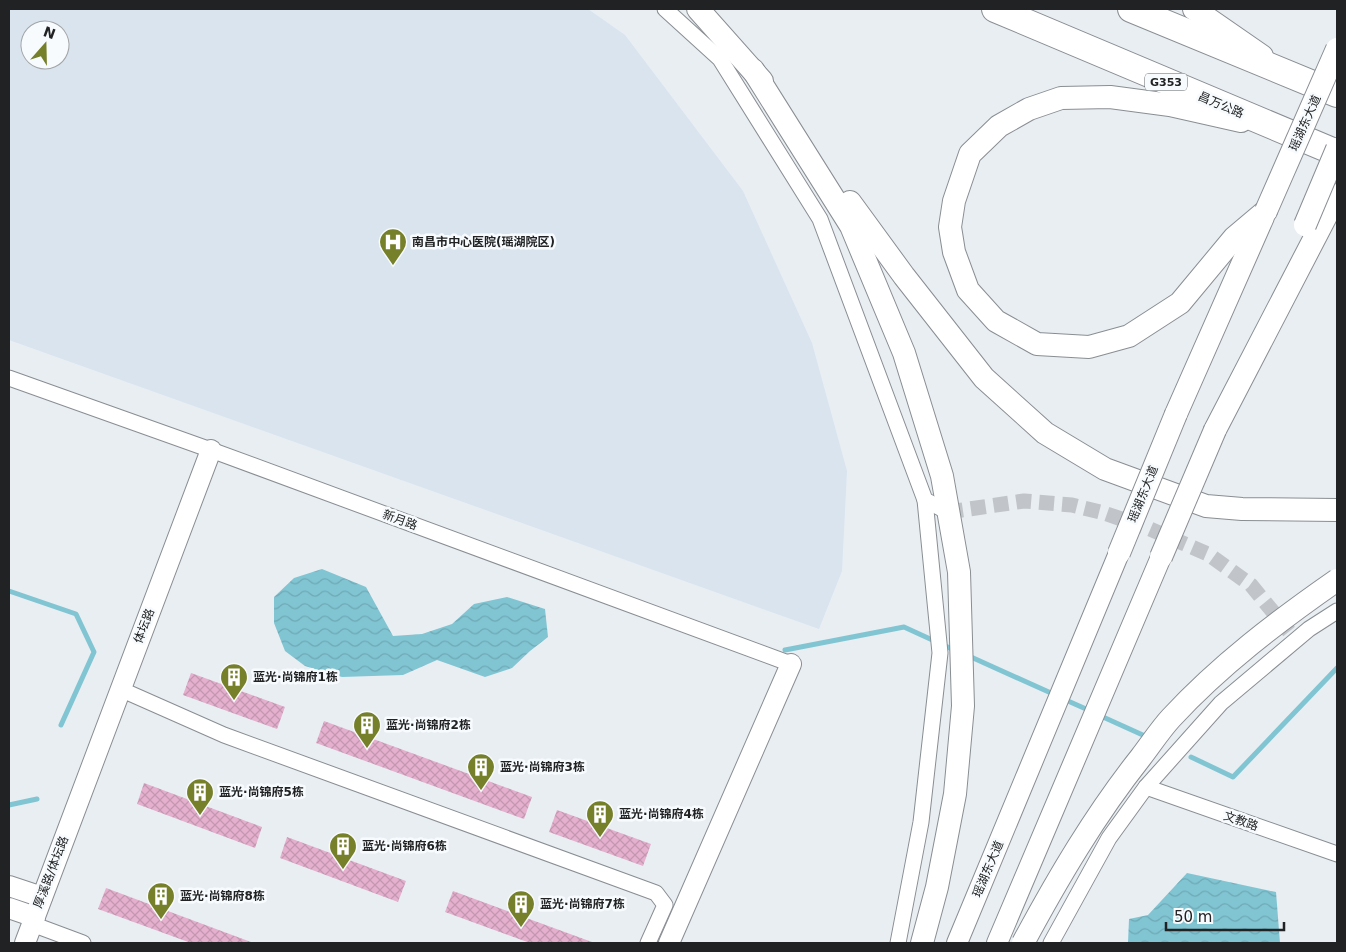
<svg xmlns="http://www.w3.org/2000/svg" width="1346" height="952" font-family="'DejaVu Sans','Noto Sans SC',sans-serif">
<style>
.built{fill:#d9e4ef;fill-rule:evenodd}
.water{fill:url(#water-waves)}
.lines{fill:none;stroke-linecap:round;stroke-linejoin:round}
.stream{stroke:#81c5d3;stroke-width:5}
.building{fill:url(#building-cross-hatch)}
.street-tunnel{stroke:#c1c5c9;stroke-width:15;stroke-dasharray:15 8;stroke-linecap:butt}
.street-casing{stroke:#898e93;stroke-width:17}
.secondary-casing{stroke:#898e93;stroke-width:22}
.primary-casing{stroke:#898e93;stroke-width:24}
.highway-casing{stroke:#898e93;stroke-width:28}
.street{stroke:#fff;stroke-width:15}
.secondary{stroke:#fff;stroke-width:20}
.primary{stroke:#fff;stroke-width:22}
.highway{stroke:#fff;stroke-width:26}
.primary-bridge-casing{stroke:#898e93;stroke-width:24;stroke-linecap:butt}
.primary-bridge{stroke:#fff;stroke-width:22}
.labels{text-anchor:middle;stroke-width:5;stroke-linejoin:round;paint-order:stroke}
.shield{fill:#f8fbfe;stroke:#616365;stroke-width:1}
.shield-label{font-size:11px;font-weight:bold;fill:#202223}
.street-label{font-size:12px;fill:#202223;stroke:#f8fbfe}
.poi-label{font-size:12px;font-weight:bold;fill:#202223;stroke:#f8fbfe;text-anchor:start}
</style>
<defs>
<pattern id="water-waves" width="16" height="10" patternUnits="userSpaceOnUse" patternTransform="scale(1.25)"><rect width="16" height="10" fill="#81c5d3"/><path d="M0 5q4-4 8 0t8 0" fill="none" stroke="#6fa9b5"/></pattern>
<pattern id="building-cross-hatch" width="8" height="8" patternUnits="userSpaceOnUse" patternTransform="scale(1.25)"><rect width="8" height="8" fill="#e5b0ce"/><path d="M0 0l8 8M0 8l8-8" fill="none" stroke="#c497b1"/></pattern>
</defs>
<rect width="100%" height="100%" fill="#e9eef3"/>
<!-- built -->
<path class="built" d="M9,9H588L625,35L743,191L812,343L847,471L842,571L819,629L9,340ZM30,30H60V60H30Z"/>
<!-- water -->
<g class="water">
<polygon points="322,569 366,587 393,636 422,634 452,624 474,604 507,597 545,609 548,637 530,651 512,668 485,677 437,660 403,675 342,677 305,666 285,651 274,623 274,597 294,578"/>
<polygon points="1187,873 1276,892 1280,943 1128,943 1129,919 1148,915"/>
</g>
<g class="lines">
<!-- stream -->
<g class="stream">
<polyline points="9,591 76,614 94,652 61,725"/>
<polyline points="785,650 904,627 952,649"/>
<polyline points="971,657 1051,693"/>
<polyline points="1068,701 1086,709"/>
<polyline points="1103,717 1145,736"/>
<polyline points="1191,757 1233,777 1337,668"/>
<polyline points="9,805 37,799"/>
</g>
</g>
<!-- building -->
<g class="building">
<polygon points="191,673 285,707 277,729 183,695"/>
<polygon points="324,721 532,797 524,819 316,743"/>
<polygon points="144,783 262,827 255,848 137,804"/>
<polygon points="557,810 651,844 643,866 549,832"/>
<polygon points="287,837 406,881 398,902 280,858"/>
<polygon points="106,888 251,942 250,943 191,943 98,909"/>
<polygon points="453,891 592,942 592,943 530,943 445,912"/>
</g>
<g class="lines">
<!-- street-tunnel -->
<polyline class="street-tunnel" points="948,512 1024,501 1072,505 1104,513 1150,529 1208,554 1251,585 1296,640"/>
<!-- street casing -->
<g class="street-casing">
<g id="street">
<polyline points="665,9 720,59 820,219 925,500 948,512"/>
<polyline points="9,378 211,450 791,664"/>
<polyline points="120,689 224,735 656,893 665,905 648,943"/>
<polyline points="1146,787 1337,854"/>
<polyline points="32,924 83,943"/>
<polyline points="898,943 921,822 940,653 925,500"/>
<polyline points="1051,943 1109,838 1146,787 1221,703 1309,629 1337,611"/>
</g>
</g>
<!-- secondary casing -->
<g class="secondary-casing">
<g id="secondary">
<polyline points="9,886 42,897"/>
<polyline points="9,908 35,917"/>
<polyline points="25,943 211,450"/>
<polyline points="669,943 791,664"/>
<polyline points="957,943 1119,553"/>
<polyline points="997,943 1161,557"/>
</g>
</g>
<!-- primary casing -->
<g class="primary-casing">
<g id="primary">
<polyline points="698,9 762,81"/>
<polyline points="1194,9 1262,56"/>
<polyline points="753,70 851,226 904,353 942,476 959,572 963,706 955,794 937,887 922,943"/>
<polyline points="1241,121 1170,105 1110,97 1061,98 1029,109 999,126 970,154 954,201 950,227 954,252 968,290 996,321 1037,344 1089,347 1129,336 1180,303 1234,238 1266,211"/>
<polyline points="850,202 904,276 984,378 1045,433 1105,469 1206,506 1242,509 1337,510"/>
<polyline points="1176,414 1263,217"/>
<polyline points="1215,430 1337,195"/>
</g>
</g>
<!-- highway casing -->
<g class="highway-casing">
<g id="highway">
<polyline points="995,9 1337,153"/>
<polyline points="1131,9 1337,94"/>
</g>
</g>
<!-- street -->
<use href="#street" class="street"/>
<!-- secondary -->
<use href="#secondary" class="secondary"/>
<!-- primary -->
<use href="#primary" class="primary"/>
<!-- highway -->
<use href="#highway" class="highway"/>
<!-- primary-bridge casing -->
<g class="primary-bridge-casing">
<g id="primary-bridge">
<polyline points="1266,211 1337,49"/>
<polyline points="1305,225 1337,149"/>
<polyline points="1119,553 1176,414"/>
<polyline points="1161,557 1215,430"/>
<path d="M1023,943C1058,878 1095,815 1141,757C1151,744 1160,730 1171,718C1220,665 1278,621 1337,580"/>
</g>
</g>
<!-- primary-bridge -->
<use href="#primary-bridge" class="primary-bridge"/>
</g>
<!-- icons -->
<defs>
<g id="hospital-pin" transform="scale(1.4375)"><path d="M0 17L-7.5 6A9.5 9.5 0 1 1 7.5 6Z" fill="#767f2a" stroke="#f8fbfe"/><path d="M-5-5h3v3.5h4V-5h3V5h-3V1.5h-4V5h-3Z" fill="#fff"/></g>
<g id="building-pin" transform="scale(1.4375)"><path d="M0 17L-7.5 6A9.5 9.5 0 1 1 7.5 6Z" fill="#767f2a" stroke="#f8fbfe"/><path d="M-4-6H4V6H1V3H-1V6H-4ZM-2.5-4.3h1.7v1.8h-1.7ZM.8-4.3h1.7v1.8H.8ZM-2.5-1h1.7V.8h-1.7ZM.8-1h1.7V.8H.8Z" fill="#fff"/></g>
</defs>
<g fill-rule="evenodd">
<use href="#hospital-pin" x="393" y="242"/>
<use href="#building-pin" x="234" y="677"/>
<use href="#building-pin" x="367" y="725"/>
<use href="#building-pin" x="481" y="767"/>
<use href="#building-pin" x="200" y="792"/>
<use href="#building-pin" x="600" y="814"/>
<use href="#building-pin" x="343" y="846"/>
<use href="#building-pin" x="161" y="896"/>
<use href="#building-pin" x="521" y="904"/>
</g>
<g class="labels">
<!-- shield labels -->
<rect class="shield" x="1145" y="73.5" width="42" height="17" rx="4"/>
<g class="shield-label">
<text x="1166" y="86">G353</text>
</g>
<!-- street labels -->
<g class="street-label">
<text transform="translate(1221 105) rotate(23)" y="4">昌万公路</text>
<text transform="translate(1305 123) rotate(-66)" y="4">瑶湖东大道</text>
<text transform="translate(1143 494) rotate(-68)" y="4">瑶湖东大道</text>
<text transform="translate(400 520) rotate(20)" y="4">新月路</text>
<text transform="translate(144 626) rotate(-69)" y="4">体坛路</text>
<text transform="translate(1241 821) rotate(19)" y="4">文教路</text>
<text transform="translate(988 869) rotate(-67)" y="4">瑶湖东大道</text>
<text transform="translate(51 872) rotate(-69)" y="4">厚溪路/体坛路</text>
</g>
<!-- poi labels -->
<g class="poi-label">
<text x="412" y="246">南昌市中心医院(瑶湖院区)</text>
<text x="253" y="681">蓝光·尚锦府1栋</text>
<text x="386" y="729">蓝光·尚锦府2栋</text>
<text x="500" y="771">蓝光·尚锦府3栋</text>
<text x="219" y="796">蓝光·尚锦府5栋</text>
<text x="619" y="818">蓝光·尚锦府4栋</text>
<text x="362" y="850">蓝光·尚锦府6栋</text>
<text x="180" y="900">蓝光·尚锦府8栋</text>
<text x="540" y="908">蓝光·尚锦府7栋</text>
</g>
</g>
<!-- border -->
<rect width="1346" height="952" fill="none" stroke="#202223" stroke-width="20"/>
<!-- north arrow -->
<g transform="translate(45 45) rotate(20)"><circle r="24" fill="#f8fbfe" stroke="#a2a4a6"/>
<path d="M0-4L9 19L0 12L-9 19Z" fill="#767f2a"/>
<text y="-8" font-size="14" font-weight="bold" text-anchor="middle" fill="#202223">N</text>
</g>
<!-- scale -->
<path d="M1166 922v8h118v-8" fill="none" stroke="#202223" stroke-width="2.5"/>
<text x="1174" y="922" font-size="15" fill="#202223" stroke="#f8fbfe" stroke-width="4" paint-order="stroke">50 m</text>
</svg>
